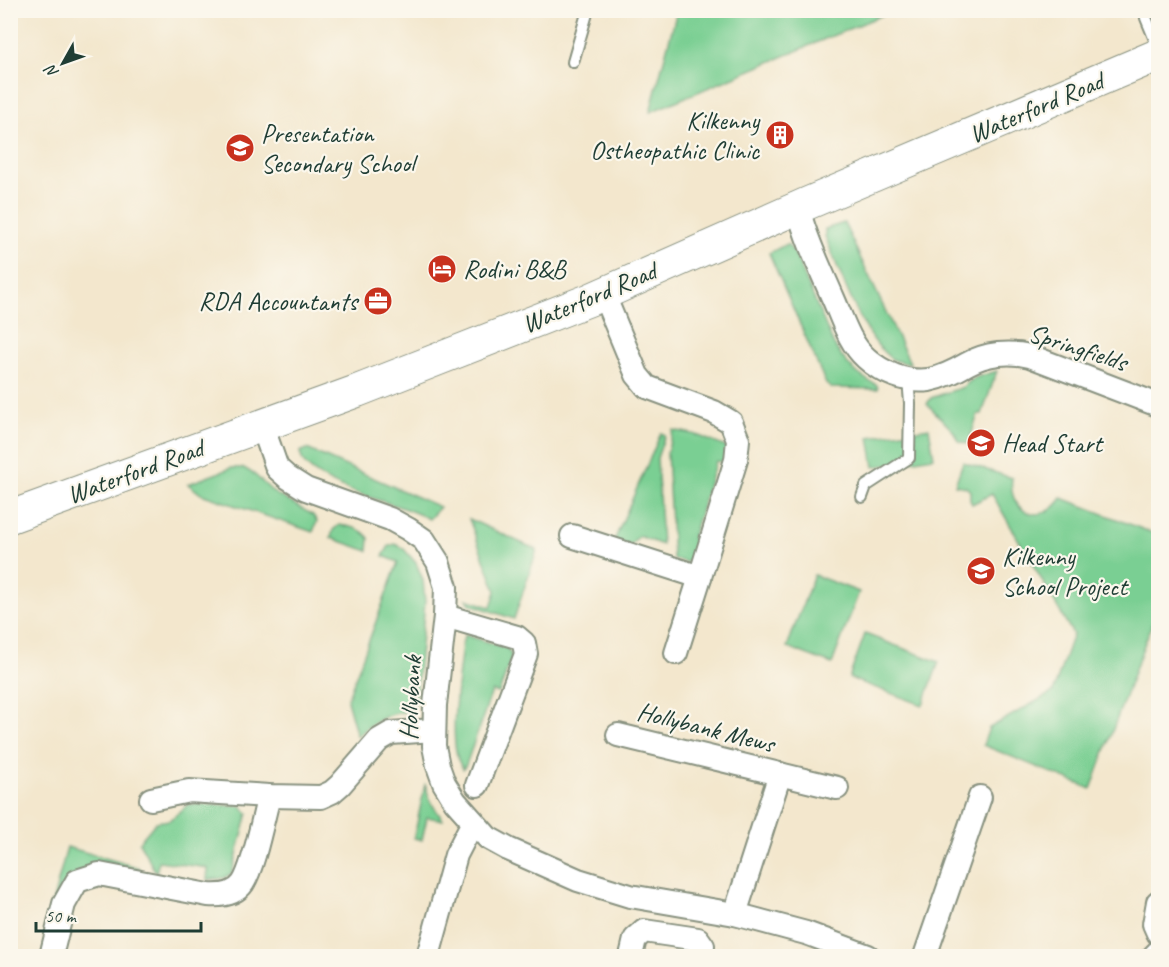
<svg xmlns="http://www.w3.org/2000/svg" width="1169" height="967" font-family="Caveat,sans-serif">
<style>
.green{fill:#7acf93;stroke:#4c8664;stroke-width:1.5}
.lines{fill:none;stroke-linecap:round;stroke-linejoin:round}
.service-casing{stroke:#899280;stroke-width:14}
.minor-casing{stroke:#899280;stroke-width:26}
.secondary-casing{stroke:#899280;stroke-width:34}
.service{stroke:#fff;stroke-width:10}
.minor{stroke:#fff;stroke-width:22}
.secondary{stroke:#fff;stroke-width:32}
.labels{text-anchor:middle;stroke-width:4.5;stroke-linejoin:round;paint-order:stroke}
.street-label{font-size:26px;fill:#1f3d34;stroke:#fbf7ec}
.poi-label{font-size:26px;fill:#1f3d34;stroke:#fbf7ec;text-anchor:start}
</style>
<rect width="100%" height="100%" fill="#fbf7ec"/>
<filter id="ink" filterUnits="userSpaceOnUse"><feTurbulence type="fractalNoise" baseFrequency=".0167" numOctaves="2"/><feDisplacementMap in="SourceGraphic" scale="12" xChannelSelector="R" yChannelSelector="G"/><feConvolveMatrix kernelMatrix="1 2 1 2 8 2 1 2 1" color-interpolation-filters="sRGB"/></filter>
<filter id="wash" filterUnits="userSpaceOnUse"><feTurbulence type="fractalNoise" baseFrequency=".008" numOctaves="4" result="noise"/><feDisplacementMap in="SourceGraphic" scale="24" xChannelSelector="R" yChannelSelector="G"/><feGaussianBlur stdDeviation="1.35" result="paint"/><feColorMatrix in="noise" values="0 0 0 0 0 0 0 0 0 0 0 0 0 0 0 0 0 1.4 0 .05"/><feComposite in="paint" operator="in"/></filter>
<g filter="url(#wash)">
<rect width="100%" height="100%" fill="#f3e7cd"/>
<!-- green -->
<g class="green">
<polygon points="677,11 677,10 892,11 650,112"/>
<path d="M844,223L910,363C904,363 898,362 892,359C863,340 839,269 825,236V229Z"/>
<path d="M787,244L794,252L834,345C846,364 857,376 877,385L878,389L831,388L826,384L769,253Z"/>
<polygon points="997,371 982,414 978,414 968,444 958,441 954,432 927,404 931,398 963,387 974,378"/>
<polygon points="929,428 934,457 874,467 869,437"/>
<polygon points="673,430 697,435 728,448 730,463 716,461 692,539 705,546 697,560 686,562 673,559 667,453"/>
<polygon points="661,433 665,435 657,458 662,545 639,536 630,546 614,541"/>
<path d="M307,449L440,507L429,519C392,499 336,495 305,464C302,461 301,456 300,452Z"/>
<path d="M963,462L1012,478C1007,514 1043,527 1062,498L1158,535V607L1091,789L983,745L989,728L1053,692L1073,634L992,494L972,504L970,500V491L966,487L955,485Z"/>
<polygon points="231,468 244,468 254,474 274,493 313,515 317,521 313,532 201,494 188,484"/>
<polygon points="469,519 537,550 514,619 470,604 467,599 491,607 496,591"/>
<path d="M339,525C352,527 361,528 369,538L368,551L331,538L333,530Z"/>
<path d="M395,544L403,548L416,563L423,580L425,602L416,698L413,709C406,713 400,712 393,714C379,718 368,727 357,736L347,700L398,562L383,556L389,546Z"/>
<polygon points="814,575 859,592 832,664 787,647"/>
<polygon points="865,634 939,662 923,705 849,678"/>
<path d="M465,635L507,648L512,656L499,693L492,691L466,765L463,769C445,746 460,673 462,643Z"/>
<polygon points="425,784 430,801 443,820 427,817 422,840 414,838"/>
<polygon points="189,804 241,806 248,813 232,873 224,878 207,880 208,868 159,861 156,873 139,842 156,822 170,820"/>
<polygon points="67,847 140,868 139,873 95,866 51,921 48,920"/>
</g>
</g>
<g filter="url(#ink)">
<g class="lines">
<!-- service casing -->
<g class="service-casing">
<g id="service">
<polyline points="1145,10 1146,18 1158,47"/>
<polyline points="573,62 588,10"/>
<polyline points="862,497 866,486 909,458 910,403 908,379"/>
</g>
</g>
<!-- minor casing -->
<g class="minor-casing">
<g id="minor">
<path d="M798,208C806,239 820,268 833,298C842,318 849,343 866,358C882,373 907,383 929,380C944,377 955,371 967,364C986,353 1010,351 1030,356L1158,405"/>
<polyline points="262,425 277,468 287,477 306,489 390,519 408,529 424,540 438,562 446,587 445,616 435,705 434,746 438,766 444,783 455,801 488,838 508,849 578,880 630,896 735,914 806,933 868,956"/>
<polyline points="572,536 700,577 736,460 738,440 731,422 714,412 647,387 637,375 603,293"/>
<polyline points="445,616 517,637 524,643 526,654 477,785"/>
<polyline points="676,653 700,577"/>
<polyline points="618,735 837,788"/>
<polyline points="151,799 189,791 269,796 321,797 332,792 340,785 379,740 391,733 434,730"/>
<polyline points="1158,902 1154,924 1158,933"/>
<polyline points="735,914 780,774"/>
<path d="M51,956L64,904L77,881L99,874L208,895C221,896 235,895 243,883C254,866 263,818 269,796"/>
<polyline points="428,956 456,855 473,822"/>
<polyline points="631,956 635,939 644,931 698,939 703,946 700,956"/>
<polyline points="925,956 980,797"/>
<polyline points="1154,956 1158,952"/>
</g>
</g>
<!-- secondary casing -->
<g class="secondary-casing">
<polyline id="secondary" points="10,517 357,391 589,300 806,204 1158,55"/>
</g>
<!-- service -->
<use href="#service" class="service"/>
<!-- minor -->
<use href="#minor" class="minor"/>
<!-- secondary -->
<use href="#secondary" class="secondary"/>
</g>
</g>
<!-- icons -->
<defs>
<g id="building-disc" transform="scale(1.5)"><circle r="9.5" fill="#c8321e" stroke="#fbf7ec"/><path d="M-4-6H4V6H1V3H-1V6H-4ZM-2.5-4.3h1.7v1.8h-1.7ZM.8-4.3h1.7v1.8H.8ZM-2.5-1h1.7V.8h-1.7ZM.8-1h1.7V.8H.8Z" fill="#fff"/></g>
<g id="school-disc" transform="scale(1.5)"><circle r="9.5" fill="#c8321e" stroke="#fbf7ec"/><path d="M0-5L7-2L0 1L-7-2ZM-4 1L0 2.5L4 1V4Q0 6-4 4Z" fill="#fff"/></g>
<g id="hotel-disc" transform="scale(1.5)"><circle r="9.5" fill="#c8321e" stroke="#fbf7ec"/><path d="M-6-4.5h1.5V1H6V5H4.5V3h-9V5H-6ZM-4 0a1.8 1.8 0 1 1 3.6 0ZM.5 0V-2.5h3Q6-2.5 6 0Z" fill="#fff"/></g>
<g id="office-disc" transform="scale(1.5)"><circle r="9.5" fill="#c8321e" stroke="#fbf7ec"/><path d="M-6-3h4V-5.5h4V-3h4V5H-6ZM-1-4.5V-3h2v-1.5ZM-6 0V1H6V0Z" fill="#fff"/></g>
</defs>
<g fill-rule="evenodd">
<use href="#building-disc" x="780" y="135"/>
<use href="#school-disc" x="240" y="148"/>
<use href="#hotel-disc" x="442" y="269"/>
<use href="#office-disc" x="378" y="301"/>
<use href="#school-disc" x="981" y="443"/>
<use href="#school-disc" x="981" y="571"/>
</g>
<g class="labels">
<!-- street labels -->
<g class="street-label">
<text transform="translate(1036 107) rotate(-23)" y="9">Waterford Road</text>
<text transform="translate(589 297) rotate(-23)" y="9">Waterford Road</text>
<text transform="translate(1078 347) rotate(18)" y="9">Springfields</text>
<text transform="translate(135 471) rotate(-20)" y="9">Waterford Road</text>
<text transform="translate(410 698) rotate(-87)" y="9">Hollybank</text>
<text transform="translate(706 727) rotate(14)" y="9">Hollybank Mews</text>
</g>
<!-- poi labels -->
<g class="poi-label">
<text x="759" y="129" text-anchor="end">Kilkenny<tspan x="759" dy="30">Ostheopathic Clinic</tspan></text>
<text x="261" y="142">Presentation<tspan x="261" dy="30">Secondary School</tspan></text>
<text x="463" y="278">Rodini B&amp;B</text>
<text x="357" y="310" text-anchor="end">RDA Accountants</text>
<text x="1002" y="452">Head Start</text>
<text x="1002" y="565">Kilkenny<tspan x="1002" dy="30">School Project</tspan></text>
</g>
</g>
<!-- margin -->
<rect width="1169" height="967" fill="none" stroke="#fbf7ec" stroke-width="36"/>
<!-- north arrow -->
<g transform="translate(63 63) rotate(230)" stroke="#fbf7ec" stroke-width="4.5" paint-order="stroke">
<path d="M0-4.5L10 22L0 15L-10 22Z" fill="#1f3d34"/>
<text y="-9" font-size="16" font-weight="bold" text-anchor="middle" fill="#1f3d34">N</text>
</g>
<!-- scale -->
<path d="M36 922v9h165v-9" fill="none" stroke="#1f3d34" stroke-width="3"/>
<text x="45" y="922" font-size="18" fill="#1f3d34" stroke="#fbf7ec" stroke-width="4.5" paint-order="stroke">50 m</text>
</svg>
